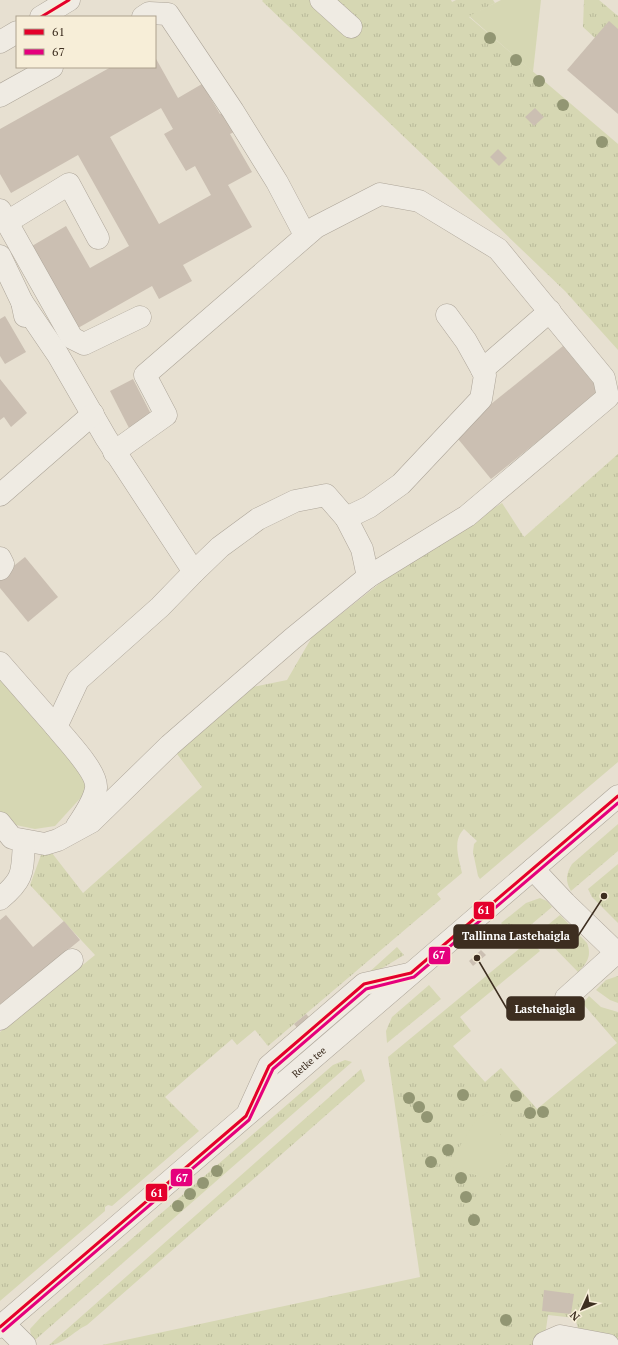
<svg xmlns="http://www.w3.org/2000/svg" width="618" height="1345" font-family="'PT Serif',serif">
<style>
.grass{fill:url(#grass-tufts)}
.park{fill:#d6d7b3}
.building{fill:#cbbfb2;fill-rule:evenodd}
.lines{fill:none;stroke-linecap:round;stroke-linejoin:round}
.minor-casing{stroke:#ada599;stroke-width:23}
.minor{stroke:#efebe3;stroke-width:22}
.bus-1-casing{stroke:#f7eed8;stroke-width:6}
.bus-2-casing{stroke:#f7eed8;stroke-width:6}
.bus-1{stroke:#e4002b;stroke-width:3}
.bus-2{stroke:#e5007d;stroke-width:3}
.tree{fill:#929673}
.labels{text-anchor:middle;stroke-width:3;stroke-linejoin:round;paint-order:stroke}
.street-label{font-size:10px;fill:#3d2e20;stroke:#f7eed8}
.leader{fill:none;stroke:#3d2e20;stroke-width:1.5}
.callout-dot{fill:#3d2e20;stroke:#f7eed8;stroke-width:1.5}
.callout{fill:#3d2e20;stroke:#3d2e20;stroke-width:1.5}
.callout-label{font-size:11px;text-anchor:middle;font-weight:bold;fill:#fff}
.line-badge{stroke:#f7eed8;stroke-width:1.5}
.badge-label{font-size:11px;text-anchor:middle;font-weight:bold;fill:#fff}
</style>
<defs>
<pattern id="grass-tufts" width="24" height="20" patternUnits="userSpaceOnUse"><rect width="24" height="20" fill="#d6d7b3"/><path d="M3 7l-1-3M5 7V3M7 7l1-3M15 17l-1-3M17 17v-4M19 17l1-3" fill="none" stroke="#b9b99a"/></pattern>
</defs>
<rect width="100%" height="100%" fill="#e7e0d1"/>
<!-- grass -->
<g class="grass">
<polygon points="263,0 310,0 346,32 333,0 451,0 452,2 456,0 493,0 495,3 469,17 618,144 618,350 565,291 262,1"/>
<polygon points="584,0 599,0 618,16 618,29 595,38 583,27"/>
<path d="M618,454V762L480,879L478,876L473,852L474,844L477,841L464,829C452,841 459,858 462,873L437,894L441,899L268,1046L255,1030L237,1045L232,1039L165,1097L199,1131L112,1206L108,1205L105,1207V1211L0,1301V1032L95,955L30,885L45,844L83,893L202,787L174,750L248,688L287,680L312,637L399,568L502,503L524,537Z"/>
<path d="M618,824V851L571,891C565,881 566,874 572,864Z"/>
<polygon points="618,864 618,923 592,897 588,889"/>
<polygon points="540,898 547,901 552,907 514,939 501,923 526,903"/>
<path d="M560,915L587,943C592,956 587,963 578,972L539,932Z"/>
<polygon points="529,943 534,944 540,951 460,1017 471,1031 453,1046 485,1082 501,1068 537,1109 617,1043 584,1005 584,1002 589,996 601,1007 618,1012 618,1341 585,1336 579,1332 575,1318 548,1315 544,1343 555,1345 102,1345 420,1277 388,1057 525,944"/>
<polygon points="397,947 404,955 356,984"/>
<polygon points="618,976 618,1003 610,1000 596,990 606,980"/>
<polygon points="429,985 441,999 387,1043 386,1031 392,1017"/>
<polygon points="345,1060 352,1062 35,1340 31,1336 30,1329 41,1317 333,1065"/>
<path d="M361,1069L365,1081L87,1325C74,1331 63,1345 49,1345Z"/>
</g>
<!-- park -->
<g class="park">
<polygon points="501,0 541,0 533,72 469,16"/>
<polygon points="0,671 88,779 86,792 55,826 35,829 11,824 0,811"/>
<polygon points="491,1110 511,1162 487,1179 448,1166 475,1121"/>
</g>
<!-- building -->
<g class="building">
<polygon points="609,21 618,29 618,114 567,70"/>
<path d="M155,57L178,98L202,84L220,114L227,110L238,130L230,134L252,172L228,185L252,227L183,265L192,281L159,299L152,286L78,328L32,246L66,226L90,268L129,246L78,155L11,193L0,174V129L111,67H155ZM161,108L173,129L164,134L186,171L195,166L211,195L159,224L110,137Z"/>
<polygon points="535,108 544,117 534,126 525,117"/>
<polygon points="498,149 507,158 499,166 490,157"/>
<polygon points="5,316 26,352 5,364 0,356 0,319"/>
<polygon points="563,346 600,391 491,479 454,434"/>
<polygon points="0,379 27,413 11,427 4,417 0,420"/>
<polygon points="133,379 152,416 129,428 110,391"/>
<polygon points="25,557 58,597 28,622 0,588 0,577"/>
<polygon points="6,915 33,947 64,921 80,940 0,1006 0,920"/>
<polygon points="481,950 486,955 473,966 469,961"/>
<polygon points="306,1014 310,1018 298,1029 294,1024"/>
<polygon points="544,1290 574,1294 571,1314 542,1311"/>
</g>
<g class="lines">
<!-- minor casing -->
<g class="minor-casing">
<g id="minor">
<polyline points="321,0 351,27"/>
<polyline points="41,17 69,0"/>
<polyline points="143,17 149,13 168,14 233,111 277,182 305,235"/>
<polyline points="0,42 17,32"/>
<polyline points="0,96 52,67"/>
<polyline points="0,210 72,338 84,344 140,317"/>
<polyline points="7,222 69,184 98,238"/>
<polyline points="0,256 22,302 25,316"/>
<path d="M22,302L58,355L106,438L194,572L160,607L78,680L56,727C66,740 98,772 96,788C94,802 84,815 77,826"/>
<polyline points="482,370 550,311"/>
<polyline points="0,495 93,414"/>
<polyline points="346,518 369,507 401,484 481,399 485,375 466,341 447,315"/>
<polyline points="0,558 3,564 0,569"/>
<polyline points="194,572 220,547 258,519 295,501 326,495 346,518 362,549 368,577"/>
<polyline points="0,663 56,727"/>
<polyline points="0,823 12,838 45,844 58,840 91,822 170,745 292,639 368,577 467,516 608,397 604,378 498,249 419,201 380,194 316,227 145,375 166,415 114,452"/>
<polyline points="533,869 565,903 618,954"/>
<path d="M0,899C25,878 22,872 24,841"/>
<polyline points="566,998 616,953"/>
<polyline points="0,1019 72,960"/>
<polyline points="249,1110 269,1066 364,984 409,974"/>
<polyline points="4,1324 25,1345"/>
<path id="s1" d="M0,1327L618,796"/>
<polyline points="544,1343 560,1336 608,1345"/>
</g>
</g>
<!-- minor -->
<use href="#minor" class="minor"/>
<!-- bus-1 casing -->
<g class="bus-1-casing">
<g id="bus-1">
<polyline points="41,17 69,0"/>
<polyline points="0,1327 246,1116 269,1066 364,984 411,973 618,796"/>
</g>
</g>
<!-- bus-2 casing -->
<g class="bus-2-casing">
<polyline id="bus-2" points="3,1331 249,1120 273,1069 366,989 414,977 618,803"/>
</g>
<!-- bus-1 -->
<use href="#bus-1" class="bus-1"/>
<!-- bus-2 -->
<use href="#bus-2" class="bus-2"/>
</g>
<!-- trees -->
<g class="tree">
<circle cx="490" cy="38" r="6"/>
<circle cx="516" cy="60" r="6"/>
<circle cx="539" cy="81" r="6"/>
<circle cx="563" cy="105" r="6"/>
<circle cx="602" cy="142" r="6"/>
<circle cx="463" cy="1095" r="6"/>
<circle cx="516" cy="1096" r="6"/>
<circle cx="409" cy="1098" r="6"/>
<circle cx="419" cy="1107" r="6"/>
<circle cx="543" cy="1112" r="6"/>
<circle cx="530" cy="1113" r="6"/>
<circle cx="427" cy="1117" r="6"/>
<circle cx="448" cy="1150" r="6"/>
<circle cx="431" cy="1162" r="6"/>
<circle cx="217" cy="1171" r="6"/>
<circle cx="461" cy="1178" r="6"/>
<circle cx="203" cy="1183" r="6"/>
<circle cx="190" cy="1194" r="6"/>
<circle cx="466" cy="1197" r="6"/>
<circle cx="178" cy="1206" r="6"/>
<circle cx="474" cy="1220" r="6"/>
<circle cx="506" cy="1320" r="6"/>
</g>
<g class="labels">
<!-- street labels -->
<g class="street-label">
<text dy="4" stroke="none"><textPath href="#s1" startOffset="407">Retke tee</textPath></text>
</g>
</g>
<!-- callouts -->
<path class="leader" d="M604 896L578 936M477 958L507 1009"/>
<g class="callout-dot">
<circle cx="604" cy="896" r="4"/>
<circle cx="477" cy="958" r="4"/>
</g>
<g class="callout">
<rect x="454" y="925" width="124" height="23" rx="4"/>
<rect x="507" y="997" width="77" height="23" rx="4"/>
</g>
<g class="callout-label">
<text x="516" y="940">Tallinna Lastehaigla</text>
<text x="545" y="1013">Lastehaigla</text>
</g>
<g class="line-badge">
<rect x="473" y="901" width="22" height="19" rx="4" fill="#e4002b"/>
<rect x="428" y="946" width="23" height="19" rx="4" fill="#e5007d"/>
<rect x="170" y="1168" width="23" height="19" rx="4" fill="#e5007d"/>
<rect x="145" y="1183" width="23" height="19" rx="4" fill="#e4002b"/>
</g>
<g class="badge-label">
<text x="484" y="914">61</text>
<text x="439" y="959">67</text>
<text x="182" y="1182">67</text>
<text x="157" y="1197">61</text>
</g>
<!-- legend -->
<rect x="16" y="16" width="140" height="52" fill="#f7eed8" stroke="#ada18e"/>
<rect x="24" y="29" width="20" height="6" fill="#e4002b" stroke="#ada18e"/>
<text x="52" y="36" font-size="12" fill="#3d2e20">61</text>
<rect x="24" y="49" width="20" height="6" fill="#e5007d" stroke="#ada18e"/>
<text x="52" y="56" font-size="12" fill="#3d2e20">67</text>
<!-- north arrow -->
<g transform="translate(582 1309) rotate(226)" stroke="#f7eed8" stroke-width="3" paint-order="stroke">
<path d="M0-3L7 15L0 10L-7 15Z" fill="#3d2e20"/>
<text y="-6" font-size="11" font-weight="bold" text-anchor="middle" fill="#3d2e20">N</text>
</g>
</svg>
